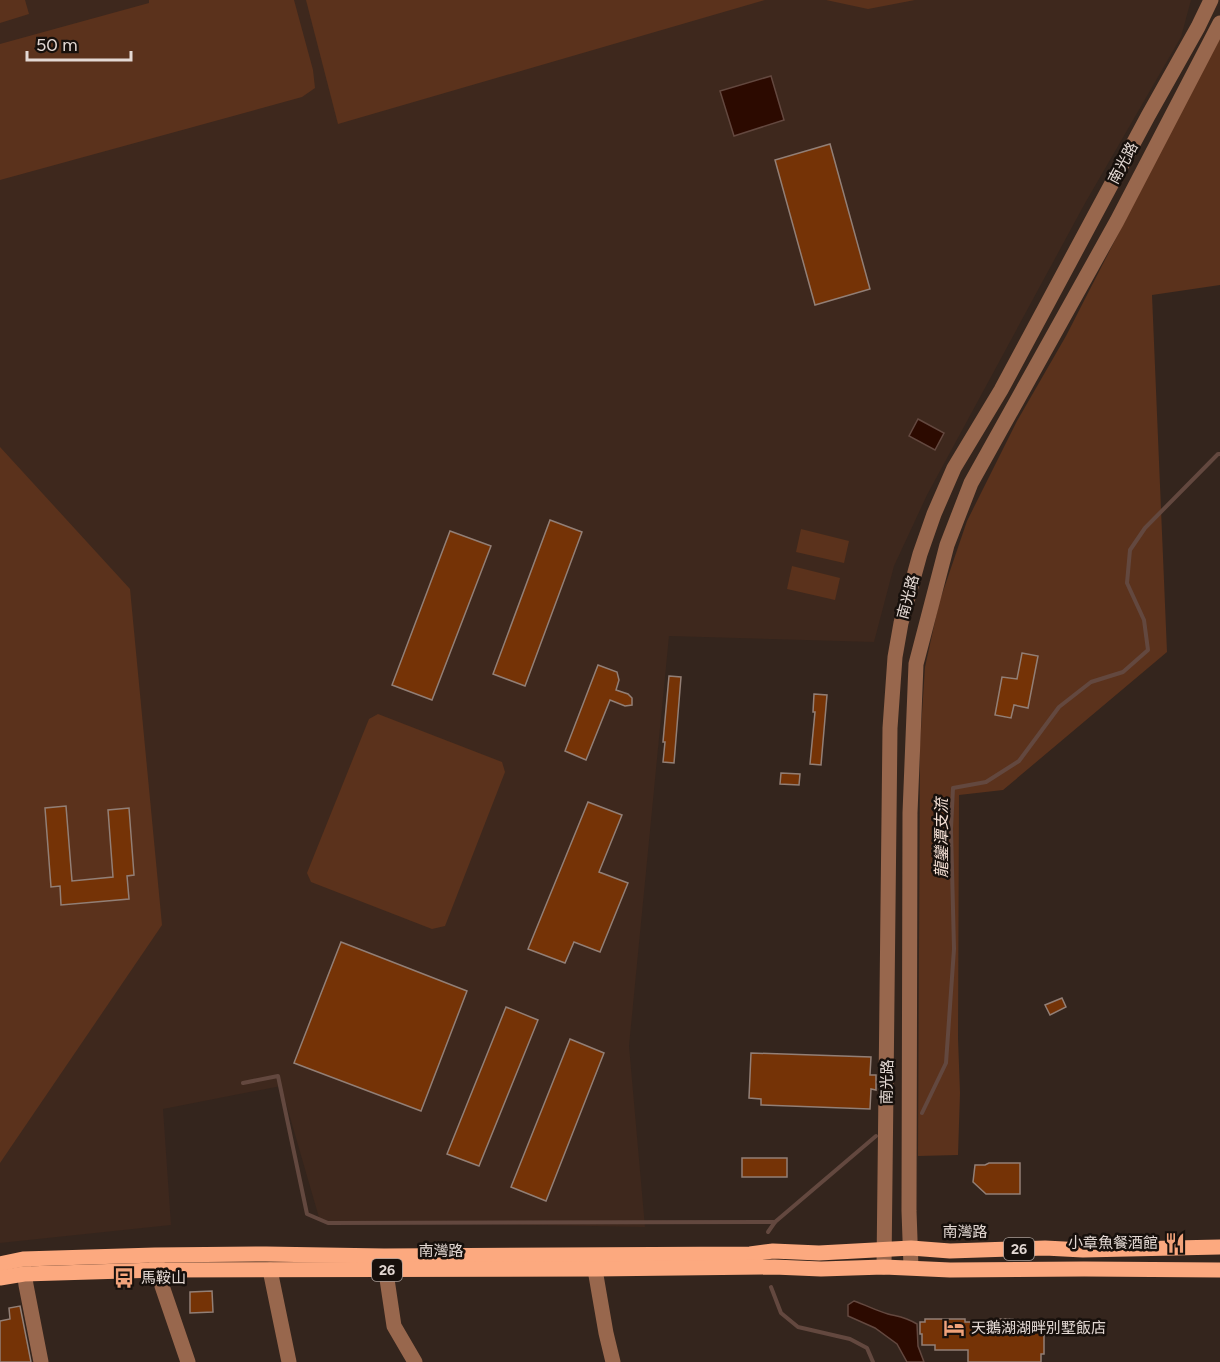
<svg xmlns="http://www.w3.org/2000/svg" width="1220" height="1362" font-family="Figtree,'Noto Sans TC',sans-serif">
<style>
.built{fill:#3e281d}
.green{fill:#5b321c}
.water{fill:#2c0a00;stroke:#63483f;stroke-width:1.5}
.lines{fill:none;stroke-linecap:round;stroke-linejoin:round}
.stream{stroke:#63483f;stroke-width:4}
.building{fill:#753306;stroke:#927f76;stroke-width:1.5}
.minor{stroke:#98674d;stroke-width:15}
.major{stroke:#fca97f;stroke-width:15}
.labels{text-anchor:middle;stroke-width:5;stroke-linejoin:round;paint-order:stroke}
.shield{fill:#17100c;stroke:#a69c97;stroke-width:1.5}
.shield-label{font-size:14px;font-weight:bold;fill:#e3d8d3}
.street-label{font-size:15px;fill:#e3d8d3;stroke:#17100c}
.poi-label{font-size:15px;fill:#e3d8d3;stroke:#17100c;text-anchor:start}
.water-label{font-size:16px;font-style:italic;fill:#f5e0d5;stroke:#17100c}
</style>
<rect width="100%" height="100%" fill="#34251d"/>
<!-- built -->
<polygon class="built" points="0,0 1191,0 1181,37 1084,205 927,495 894,566 874,642 669,636 629,1046 645,1227 320,1221 281,1086 163,1109 171,1225 0,1243"/>
<!-- green -->
<g class="green">
<polygon points="0,0 25,0 29,14 0,23"/>
<polygon points="149,0 294,0 313,70 315,88 302,97 0,180 0,44 149,3"/>
<polygon points="306,0 765,0 338,124"/>
<polygon points="826,0 915,0 868,9"/>
<polygon points="1220,35 1220,285 1152,295 1167,652 1003,790 959,795 958,1038 960,1093 958,1155 918,1156 920,745 925,667 939,603 967,521 1017,421 1066,336"/>
<polygon points="0,447 130,589 162,925 0,1163"/>
<polygon points="801,529 849,541 844,563 796,552"/>
<polygon points="792,566 840,578 835,600 787,589"/>
<polygon points="378,714 502,762 505,772 445,926 432,929 311,882 307,873 369,719"/>
</g>
<!-- water -->
<g class="water">
<polygon points="771,76 784,120 734,136 720,91"/>
<polygon points="918,419 944,433 935,450 909,436"/>
<path d="M854,1301C866,1305 877,1311 888,1314C900,1317 905,1317 917,1324L918,1346L924,1362H907L897,1344L875,1328L848,1316V1305Z"/>
</g>
<g class="lines">
<!-- stream -->
<g class="stream">
<polyline points="243,1083 278,1076 307,1214 328,1223 775,1222"/>
<polyline points="922,1113 946,1063 954,949 951,829 953,788 986,782 1019,761 1059,707 1091,682 1123,672 1148,650 1144,620 1127,583 1130,550 1145,528 1218,454 1220,454"/>
<polyline points="768,1232 775,1222 876,1136"/>
<polyline points="771,1287 781,1313 798,1327 850,1339 867,1348 873,1362"/>
</g>
</g>
<!-- building -->
<g class="building">
<polygon points="830,144 870,289 815,305 775,160"/>
<polygon points="550,520 582,532 525,686 493,674"/>
<polygon points="450,531 491,546 432,700 392,685"/>
<polygon points="1022,653 1038,656 1028,708 1014,705 1011,718 995,715 1002,677 1017,679"/>
<polygon points="598,665 617,672 619,680 616,690 628,694 632,698 632,705 625,706 610,700 586,760 565,751"/>
<polygon points="669,676 681,677 674,763 663,762 665,742 663,742"/>
<polygon points="814,694 827,695 821,765 810,764 815,712 813,712"/>
<polygon points="781,773 800,774 799,785 780,784"/>
<polygon points="588,802 622,815 599,872 628,883 600,952 574,942 565,963 528,949"/>
<polygon points="66,806 72,881 113,877 108,810 129,808 134,875 127,876 129,899 61,905 60,886 51,887 45,808"/>
<polygon points="341,942 467,991 421,1111 294,1063"/>
<polygon points="1062,998 1066,1007 1050,1015 1045,1005"/>
<polygon points="506,1007 538,1020 479,1166 447,1154"/>
<polygon points="570,1039 604,1053 546,1201 511,1187"/>
<polygon points="751,1053 871,1057 870,1075 876,1075 876,1090 871,1089 870,1109 761,1105 761,1099 749,1098"/>
<rect x="742" y="1158" width="45" height="19"/>
<polygon points="989,1163 1020,1163 1020,1194 986,1194 973,1182 975,1165 985,1165"/>
<polygon points="212,1291 213,1312 190,1313 190,1292"/>
<polygon points="20,1306 31,1362 0,1362 0,1321 10,1319 9,1308"/>
<polygon points="925,1319 965,1319 965,1322 996,1322 996,1319 1013,1319 1013,1323 1044,1323 1044,1354 1041,1354 1041,1362 968,1362 968,1350 935,1350 935,1345 922,1345 922,1334 920,1334 920,1322 925,1322"/>
</g>
<g class="lines">
<!-- minor -->
<g class="minor">
<polyline points="156,1258 162,1286 188,1362"/>
<polyline points="593,1258 606,1333 613,1362"/>
<polyline points="384,1259 394,1326 415,1362"/>
<polyline points="23,1262 26,1285 41,1362"/>
<polyline points="884,1267 890,728 895,657 901,623 920,554 934,514 954,468 1001,390 1148,116 1198,27 1211,0"/>
<polyline points="911,1267 909,1211 910,813 916,664 947,545 971,483 1117,221 1220,23"/>
<polyline points="270,1270 289,1362"/>
</g>
<!-- major -->
<g class="major">
<polyline points="0,1264 23,1259 155,1255 266,1254 384,1256 750,1254 773,1251 819,1253 911,1248 950,1251 1045,1248 1083,1250 1220,1247"/>
<polyline points="0,1278 24,1274 158,1270 595,1269 774,1267 821,1269 884,1267 950,1270 1084,1269 1220,1270"/>
</g>
</g>
<!-- icons -->
<defs>
<g id="restaurant-bare" transform="scale(1.62)"><path d="M-5-6h1v4h1v-4h1v4h1v-4h1v5L-1.5 .5V6h-2V.5L-5-1ZM5-6V6H3V1.5H1.5Q1.5-4 5-6Z" fill="#f0a27a" stroke="#17100c" stroke-width="2.5" paint-order="stroke"/></g>
<g id="bus-bare" transform="scale(1.62)"><path d="M-5-6H5V4H4V6H2V4H-2V6H-4V4H-5ZM-3.5-4V0h7V-4ZM-3.5 1.2v1.5H-2V1.2ZM2 1.2v1.5H3.5V1.2Z" fill="#f0a27a" stroke="#17100c" stroke-width="2.5" paint-order="stroke"/></g>
<g id="hotel-bare" transform="scale(1.62)"><path d="M-6-4.5h1.5V1H6V5H4.5V3h-9V5H-6ZM-4 0a1.8 1.8 0 1 1 3.6 0ZM.5 0V-2.5h3Q6-2.5 6 0Z" fill="#f0a27a" stroke="#17100c" stroke-width="2.5" paint-order="stroke"/></g>
</defs>
<g fill-rule="evenodd">
<use href="#restaurant-bare" x="1175" y="1243"/>
<use href="#bus-bare" x="124" y="1278"/>
<use href="#hotel-bare" x="954" y="1328"/>
</g>
<g class="labels">
<!-- shield labels -->
<g class="shield">
<rect x="1004" y="1238" width="30" height="22" rx="4.5"/>
<rect x="372" y="1259" width="30" height="22" rx="4.5"/>
</g>
<g class="shield-label">
<text x="1019" y="1254">26</text>
<text x="387" y="1275">26</text>
</g>
<!-- street labels -->
<g class="street-label">
<text transform="translate(1123 163) rotate(-62)" y="5">南光路</text>
<text transform="translate(908 597) rotate(-75)" y="5">南光路</text>
<text transform="translate(887 1082) rotate(-89)" y="5">南光路</text>
<text x="965" y="1237">南灣路</text>
<text x="441" y="1256">南灣路</text>
</g>
<!-- poi labels -->
<g class="poi-label">
<text x="1158" y="1248" text-anchor="end">小章魚餐酒館</text>
<text x="141" y="1283">馬鞍山</text>
<text x="971" y="1333">天鵝湖湖畔別墅飯店</text>
</g>
<!-- water labels -->
<g class="water-label">
<text transform="translate(941 838) rotate(-90)" y="6">龍鑾潭支流</text>
</g>
</g>
<!-- scale -->
<path d="M27 51v9h104v-9" fill="none" stroke="#e3d8d3" stroke-width="3"/>
<text x="36" y="51" font-size="18" fill="#e3d8d3" stroke="#17100c" stroke-width="4.5" paint-order="stroke">50 m</text>
</svg>
